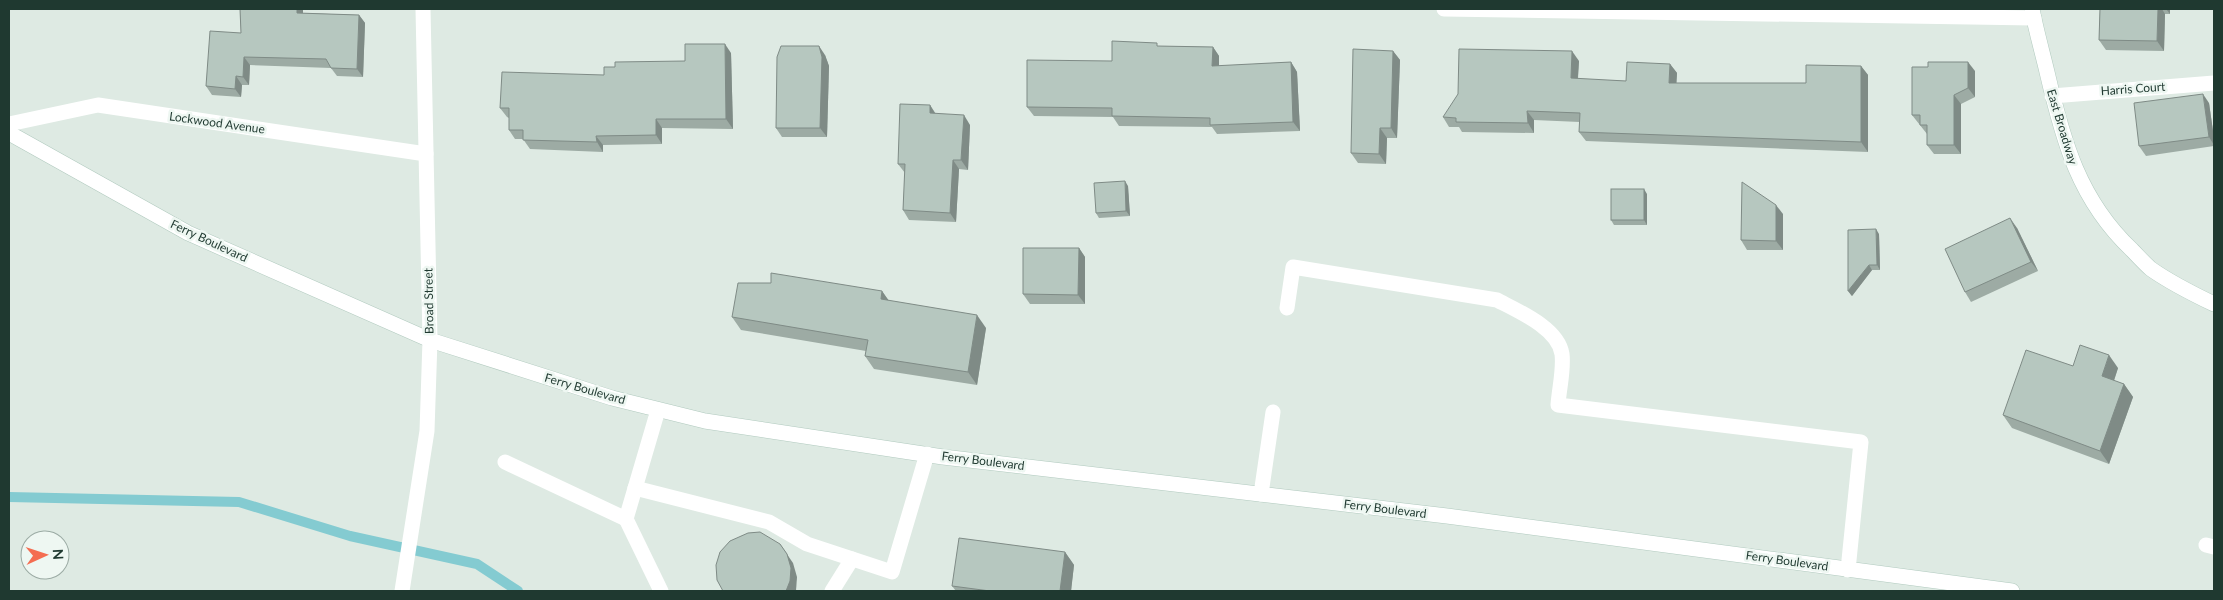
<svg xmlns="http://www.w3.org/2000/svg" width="2223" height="600" font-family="Lato,sans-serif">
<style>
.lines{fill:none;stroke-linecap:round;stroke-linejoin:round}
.stream{stroke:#84cbd1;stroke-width:10}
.secondary-casing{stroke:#b1cabf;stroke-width:16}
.lane{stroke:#fff;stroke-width:15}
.street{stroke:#fff;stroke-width:15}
.secondary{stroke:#fff;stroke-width:15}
.wall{fill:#9daba4}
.shaded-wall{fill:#7f8b86}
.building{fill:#b6c7bf;stroke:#7f8b86}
.labels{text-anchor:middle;stroke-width:5;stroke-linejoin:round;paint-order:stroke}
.street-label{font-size:12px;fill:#1f3930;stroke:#eef7f2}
</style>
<rect width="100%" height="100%" fill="#deeae3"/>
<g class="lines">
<!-- stream -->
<polyline class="stream" points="9,497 239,502 350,536 477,564 518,591"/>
<!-- secondary casing -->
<g class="secondary-casing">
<g id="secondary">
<path d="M2032,9C2036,30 2042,51 2047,72C2063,141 2079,200 2132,250C2138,256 2144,263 2151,269C2171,283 2193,294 2214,304"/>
<polyline points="9,133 188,233 430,340 612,398 705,421 943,457 1447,516 2012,591"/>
</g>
</g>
<!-- lane -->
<g class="lane">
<path d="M1287,308L1293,267L1497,300C1518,311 1558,328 1562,354C1564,370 1559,389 1558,405L1861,442L1848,570"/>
<polyline points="505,462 626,519 658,410"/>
<polyline points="635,488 769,522 807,544 892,572 927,454"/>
<polyline points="1261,494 1273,412"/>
<polyline points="626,519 661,591"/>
<polyline points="2206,545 2214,547"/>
<polyline points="832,591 852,559"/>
</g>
<!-- street -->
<g class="street">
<polyline points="1444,9 2034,18"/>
<polyline points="2052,96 2214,83"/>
<polyline points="9,124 98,105 426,154"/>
<polyline points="402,591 427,431 430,340 423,9"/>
</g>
<!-- secondary -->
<use href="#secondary" class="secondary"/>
</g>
<!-- wall -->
<g class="wall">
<polygon points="240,9 303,9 303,13 359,15 365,23 363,77 337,76 331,68 250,65 249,85 242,85 241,97 212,95 206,86 241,33"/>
<polygon points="2100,9 2170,9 2170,14 2165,14 2164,51 2106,50 2099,40"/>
<polygon points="1160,46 1213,47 1219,56 1219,66 1291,62 1297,72 1300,131 1217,134 1212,127 1119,126 1113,117 1034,116 1027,107 1112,61"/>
<polygon points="1393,51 1400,60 1397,138 1387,138 1386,164 1358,163 1351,153"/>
<polygon points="731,53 733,129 662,128 662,144 603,145 603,152 530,149 523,139 515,139 509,130 509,118 507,117 500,108 604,75 615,67 685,61"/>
<polygon points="825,55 829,66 827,137 782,137 776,128"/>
<polygon points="1579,61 1578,79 1626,81 1670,64 1677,73 1676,83 1806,83 1861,66 1868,75 1868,152 1586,141 1579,132 1580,122 1534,120 1534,133 1462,132 1459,127 1449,127 1443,117"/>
<polygon points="1975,71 1975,97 1961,104 1961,154 1934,154 1927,145 1927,134 1912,115"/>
<polygon points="2209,103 2214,138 2214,146 2146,156 2139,146"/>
<polygon points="930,105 936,114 970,125 968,170 959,169 956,222 909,220 903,210 905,173 898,164"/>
<polygon points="1128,186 1130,216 1099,218 1096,213"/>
<polygon points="1647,194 1647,225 1614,225 1611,220"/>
<polygon points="1783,214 1783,250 1747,250 1741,240"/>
<polygon points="2017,228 2038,271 1971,302 1965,292"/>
<polygon points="1879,234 1880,270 1872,270 1852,296 1848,291"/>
<polygon points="1079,248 1085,257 1085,304 1030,304 1023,294"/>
<polygon points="882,291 889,301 986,328 977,385 874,369 865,356 866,351 741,330 732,317"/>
<polygon points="2073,366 2118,368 2114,381 2124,384 2133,397 2109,464 2012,428 2003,415"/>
<polygon points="1065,552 1074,565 1071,591 956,591 952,586"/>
</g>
<!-- shaded-wall -->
<g class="shaded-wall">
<polygon points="297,9 303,9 303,21 297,13"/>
<polygon points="2158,9 2162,9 2165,14 2164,51 2157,41"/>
<polygon points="2166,9 2170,9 2170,14"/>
<polygon points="359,15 365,23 363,77 357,69"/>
<polygon points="725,44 731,53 733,129 726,119"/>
<polygon points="819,46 825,55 829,66 827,137 820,128"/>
<polygon points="1213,47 1219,56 1219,75 1212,66"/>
<polygon points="1393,51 1400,60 1397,138 1391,128"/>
<polygon points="1572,51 1579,61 1577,88 1571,78"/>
<polygon points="244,57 250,65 249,85 243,77"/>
<polygon points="1291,62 1297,72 1300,131 1293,122"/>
<polygon points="1968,62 1975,71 1975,97 1968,88"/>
<polygon points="1670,64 1677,73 1676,93 1669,83"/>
<polygon points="1861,66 1868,75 1868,152 1861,142"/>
<polygon points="236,76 242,85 241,97 235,89"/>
<polygon points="2203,94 2209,103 2214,138 2214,145 2209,137"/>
<polygon points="1954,95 1961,104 1961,154 1954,145"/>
<polygon points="930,105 936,115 930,113"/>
<polygon points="1527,111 1534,120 1534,133 1528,123"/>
<polygon points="964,115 970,125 968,170 961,160"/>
<polygon points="656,119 662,128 662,144 656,135"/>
<polygon points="1380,128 1387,138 1386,164 1379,154"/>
<polygon points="596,136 603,145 603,152 597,142"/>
<polygon points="953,160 959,169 956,222 950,213"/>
<polygon points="1125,181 1128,186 1130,216 1126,211"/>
<polygon points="1644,189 1647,194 1647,225 1644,220"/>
<polygon points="1776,205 1783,214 1783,250 1776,241"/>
<polygon points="2010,218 2017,228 2038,271 2031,262"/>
<polygon points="1876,229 1879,234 1880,270 1877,265"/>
<polygon points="1079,248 1085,257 1085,304 1078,295"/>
<polygon points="1869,265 1872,270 1852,296 1848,291"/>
<polygon points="882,291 891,304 881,299"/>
<polygon points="977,315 986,328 977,385 968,372"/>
<polygon points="2109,355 2118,368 2111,389 2102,376"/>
<polygon points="2124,384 2133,397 2109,464 2100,451"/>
<polygon points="780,544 793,563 797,577 796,591 786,591"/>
<polygon points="1065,552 1074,565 1071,591 1060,591"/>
</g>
<!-- building -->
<g class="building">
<polygon points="240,9 297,9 297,13 359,15 357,69 331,68 326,59 244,57 243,77 236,76 235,89 206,86 210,31 241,33"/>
<polygon points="2100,9 2158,9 2157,41 2099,40"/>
<polygon points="1112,41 1157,43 1157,46 1213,47 1212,66 1291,62 1293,122 1210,125 1210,118 1112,116 1112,108 1027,107 1027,60 1112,61"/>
<polygon points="685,44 725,44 726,119 656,119 656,135 596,136 597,142 523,140 523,130 509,130 509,108 500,108 502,72 604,75 604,67 615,67 615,62 685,61"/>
<polygon points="781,46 819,46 822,57 820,128 776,128 777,57"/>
<polygon points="1353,49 1393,51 1391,128 1380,128 1379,154 1351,153"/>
<polygon points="1459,49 1572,51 1571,78 1626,81 1627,62 1670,64 1669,83 1806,83 1806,65 1861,66 1861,142 1579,132 1580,113 1527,111 1528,123 1456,122 1456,118 1443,117 1458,94"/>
<polygon points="1928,62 1968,62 1968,88 1954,95 1954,145 1927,145 1927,125 1920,125 1920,115 1912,115 1912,67 1928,67"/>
<polygon points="2203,94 2209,137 2139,146 2134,103"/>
<polygon points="900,104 930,105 930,113 964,115 961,160 953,160 950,213 903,210 905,164 898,164"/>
<polygon points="1125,181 1126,211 1096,213 1094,183"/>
<polygon points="1742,182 1776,205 1776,241 1741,240"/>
<rect x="1611" y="189" width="33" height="31"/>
<polygon points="2010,218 2031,262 1965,292 1945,249"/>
<polygon points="1876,229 1877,265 1869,265 1848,291 1848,230"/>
<polygon points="1023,248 1079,248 1078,295 1023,294"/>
<polygon points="771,273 882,291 881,299 977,315 968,372 865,356 868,340 732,317 738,283 771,283"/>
<polygon points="2080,345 2109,355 2102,376 2124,384 2100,451 2003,415 2026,350 2073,366"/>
<polygon points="760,532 780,544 787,554 791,568 790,581 786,591 723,591 717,580 716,565 720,552 730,541 748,533"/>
<polygon points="959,538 1065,552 1060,591 990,591 952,586"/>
</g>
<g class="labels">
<!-- street labels -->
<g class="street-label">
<text transform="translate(2133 89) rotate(-4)" y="4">Harris Court</text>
<text transform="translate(217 123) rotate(8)" y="4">Lockwood Avenue</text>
<text transform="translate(2062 127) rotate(73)" y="4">East Broadway</text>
<text transform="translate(209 241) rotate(25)" y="4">Ferry Boulevard</text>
<text transform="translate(429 301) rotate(-91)" y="4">Broad Street</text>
<text transform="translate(585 389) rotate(16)" y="4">Ferry Boulevard</text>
<text transform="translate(983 461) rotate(7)" y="4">Ferry Boulevard</text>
<text transform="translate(1385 509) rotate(7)" y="4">Ferry Boulevard</text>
<text transform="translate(1787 561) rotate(8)" y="4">Ferry Boulevard</text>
</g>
</g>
<!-- border -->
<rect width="2223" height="600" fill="none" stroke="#1f3930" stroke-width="20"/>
<!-- north arrow -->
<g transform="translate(45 555) rotate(87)"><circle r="24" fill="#eef7f2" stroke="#9baba4"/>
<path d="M0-4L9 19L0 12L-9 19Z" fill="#f46d51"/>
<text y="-8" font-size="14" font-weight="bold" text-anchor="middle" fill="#1f3930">N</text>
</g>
</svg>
